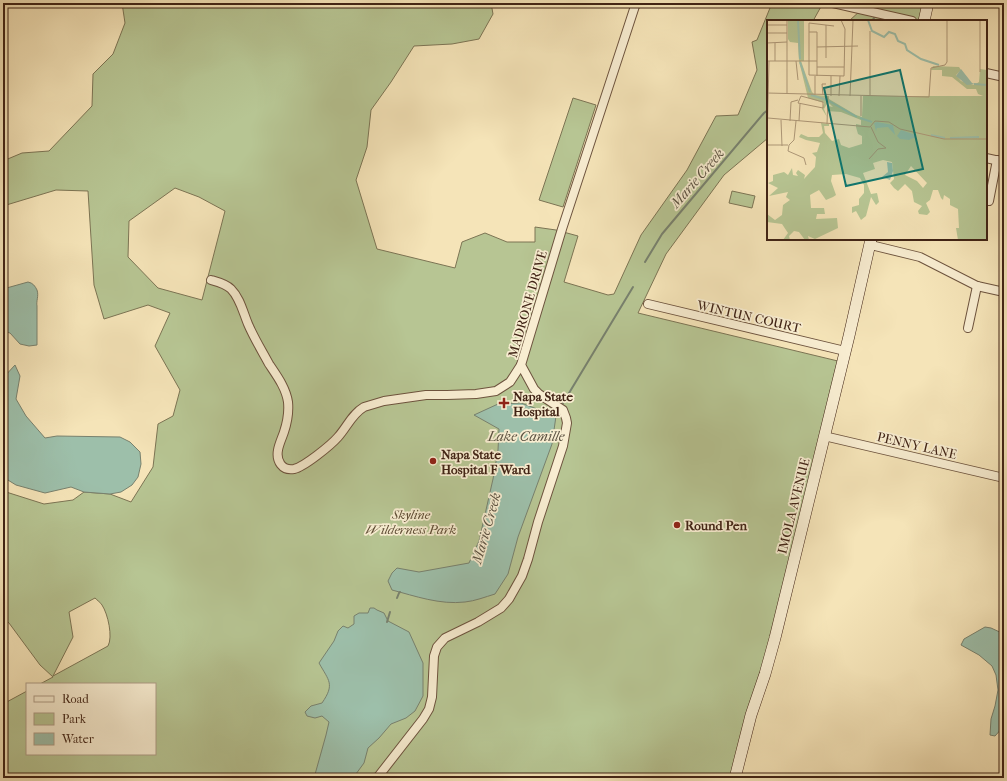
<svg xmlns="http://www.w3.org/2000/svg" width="1007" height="781" font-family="'IM FELL French Canon',serif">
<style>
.green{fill:#b7c593;stroke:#7c7454;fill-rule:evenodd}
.water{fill:#9dbfaa;stroke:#78816e}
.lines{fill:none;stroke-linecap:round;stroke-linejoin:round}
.stream{stroke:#78816e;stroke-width:2}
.street-casing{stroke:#6d533e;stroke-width:10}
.secondary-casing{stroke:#402315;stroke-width:12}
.street{stroke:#f8edd1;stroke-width:8}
.secondary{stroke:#f8edd1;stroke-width:11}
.poi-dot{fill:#8f2418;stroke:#f8edd1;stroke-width:1.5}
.labels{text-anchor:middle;stroke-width:3.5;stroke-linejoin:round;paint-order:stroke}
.street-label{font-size:13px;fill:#402315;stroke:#f8edd1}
.poi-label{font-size:13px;font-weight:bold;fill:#402315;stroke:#f8edd1;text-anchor:start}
.park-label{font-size:13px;font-style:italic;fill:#5e4c34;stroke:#f8edd1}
.water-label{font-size:14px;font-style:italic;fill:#5c5242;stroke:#f8edd1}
.inset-river{fill:none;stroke:#9dbfaa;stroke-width:2}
.inset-road{fill:none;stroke:#ad9777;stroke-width:1}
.view{fill:#0f766e;fill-opacity:0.15;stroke:#0f766e;stroke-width:2}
.inset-edge{fill:none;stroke:#402315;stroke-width:2}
</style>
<rect width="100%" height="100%" fill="#f5e4b8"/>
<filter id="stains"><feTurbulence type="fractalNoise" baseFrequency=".005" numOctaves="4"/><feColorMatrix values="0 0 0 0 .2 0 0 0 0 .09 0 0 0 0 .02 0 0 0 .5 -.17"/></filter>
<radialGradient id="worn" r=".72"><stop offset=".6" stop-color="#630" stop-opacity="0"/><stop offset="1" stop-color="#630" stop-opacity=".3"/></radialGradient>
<!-- green -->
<g class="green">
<path d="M122,3H491L493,14L479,39L452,44L414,46L391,82L371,110L367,147L356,180L377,249L455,268L462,242L485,233L507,242H535V227L556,230L578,236L564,282L608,295L614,294L641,235L687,170L716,116L738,115L757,70L752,42L757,40L772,3H823L813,21H768V138L724,175L666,254L638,313L842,362L735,778H3V704L27,691V754H155V684H40L53,677L40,665L9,623L3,618V491L44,504L73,500L84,492L110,494L131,502L153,467L158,424L173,416L180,390L155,346L170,313L148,305L104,319L94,285L88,191L56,190L3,206V161L22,153L49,151L92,106L93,74L113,54L125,23ZM175,188L199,197L225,211L202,300L158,288L128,257L129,221ZM95,598C97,600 101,603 102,605C108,614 113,637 108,646L53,676L73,637L69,612Z"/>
<polygon points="835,3 928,3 924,21 849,21 861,10"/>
<polygon points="573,98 596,105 563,207 539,200"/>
<polygon points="732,191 755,196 752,208 729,203"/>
</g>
<!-- water -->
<g class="water">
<path d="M28,282C33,283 35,286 37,290C39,296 36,301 37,306C37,319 37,332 37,345L29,346L20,344L10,333L3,331V289Z"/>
<polygon points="15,365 20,376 16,399 26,416 45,438 57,436 120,437 130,442 140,452 141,464 138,477 132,485 121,492 110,494 84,492 71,487 45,493 16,485 3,477 3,378"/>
<path d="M521,403L556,416L552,444L518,537L508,574L495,594C485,597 475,601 465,602C440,605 415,596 392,590L388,581L392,573L397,568L419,572L469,563L479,541L493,479L498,450L499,429L474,415L498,404Z"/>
<path d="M370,608H374L377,610L384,613L388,621L409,632L423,663V696L415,711L406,718L391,724L379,738L368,748L364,763L353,778H314L326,735L329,722L322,716L315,718L307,716L305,712L311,706L322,703C335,684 329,681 319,663L334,641L338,631L343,626L348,628L354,624V616L359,613H368Z"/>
<polygon points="985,627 991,628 1004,634 1004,726 995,736 990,735 991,719 995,706 998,690 996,675 992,666 979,655 961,645 964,639"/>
</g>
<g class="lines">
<!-- stream -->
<g class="stream">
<polyline points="878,8 880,3"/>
<polyline points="872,21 874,18"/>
<polyline points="645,262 662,234 764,113 768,110"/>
<polyline points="563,403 633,287"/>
<polyline points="397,598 399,593 400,592"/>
<polyline points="387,622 390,612"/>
</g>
<!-- street casing -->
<g class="street-casing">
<g id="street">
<polyline points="833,3 912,21"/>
<polyline points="986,73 1004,77"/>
<polyline points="986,158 1004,162"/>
<polyline points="989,201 997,160"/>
<polyline points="870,244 875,246 920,257 977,286 1004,292"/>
<path d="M211,280C218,282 226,284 231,289C240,298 243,312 248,324C254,338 262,351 269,364C277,376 286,388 288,402C289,412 287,423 284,432C282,438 279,444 278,450C276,461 282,471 294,469C304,467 331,445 338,437C347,427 352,414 364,407L384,401L426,395H447L476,394L496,391L510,382L521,365"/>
<polyline points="648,304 845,351"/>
<polyline points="968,328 977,286"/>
<polyline points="824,436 1004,478"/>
<polyline points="377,778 423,719 429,709 432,697 434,656 437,647 445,638 478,622 501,608 509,599 522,576 528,559 538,522 563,446 567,423 566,418 563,410 539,394 534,389 521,365 562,229 636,3"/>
</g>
</g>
<!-- secondary casing -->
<g class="secondary-casing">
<g id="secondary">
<polyline points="924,21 928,3"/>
<polyline points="735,778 751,715 765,674 775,638 849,336 871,239"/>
</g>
</g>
<!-- street -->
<use href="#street" class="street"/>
<!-- secondary -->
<use href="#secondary" class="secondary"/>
</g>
<!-- markers -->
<g class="poi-dot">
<path d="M502 397h4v4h4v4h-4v4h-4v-4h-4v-4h4z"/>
<circle cx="433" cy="461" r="4"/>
<circle cx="677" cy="525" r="4"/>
</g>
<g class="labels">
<!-- street labels -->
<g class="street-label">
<text transform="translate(527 304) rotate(-74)" y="5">MADRONE DRIVE</text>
<text transform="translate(749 316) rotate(13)" y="5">WINTUN COURT</text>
<text transform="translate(917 445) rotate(13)" y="5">PENNY LANE</text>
<text transform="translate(793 506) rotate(-76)" y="5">IMOLA AVENUE</text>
</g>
<!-- poi labels -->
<g class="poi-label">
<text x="513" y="401">Napa State<tspan x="513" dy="15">Hospital</tspan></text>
<text x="441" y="459">Napa State<tspan x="441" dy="15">Hospital F Ward</tspan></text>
<text x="685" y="530">Round Pen</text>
</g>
<!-- park labels -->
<g class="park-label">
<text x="411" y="519">Skyline<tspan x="411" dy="15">Wilderness Park</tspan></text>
</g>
<!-- water labels -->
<g class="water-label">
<text transform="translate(697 178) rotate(-49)" y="5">Marie Creek</text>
<text x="526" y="441">Lake Camille</text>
<text transform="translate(486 528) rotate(-74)" y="5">Marie Creek</text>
</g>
</g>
<!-- overview -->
<g transform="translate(767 20)">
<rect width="220" height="220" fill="#f5e4b8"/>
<path d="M21,0H37V41H34L45,72L48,75L61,76L62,79L89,95L95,97L96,76H216L211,74L209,69H200L185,57L175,56V50H164L166,46L192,47L194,50L189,55L194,61L207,65L212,62L213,49L220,50V220H191L189,208H192L191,189L183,185V179L177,175L176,180L174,178L171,170H166L163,180L159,183L163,192L160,195L152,194L151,191L155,186L147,182L145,171L138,164L131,171L127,168L123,163L127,159L125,142L116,140L106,143L108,149L96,153L104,174L110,173L112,182L109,185L104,177L99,196L94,200L89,191L85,193V187L92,185V179L97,173V165L93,158L79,154L65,155L64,161L69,175L66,177L59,180L52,170L43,175L44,188H57L58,194H50L49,199L70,198L71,208L48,219L41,216L42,220H38L32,212L27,211L22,216L23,220H16L21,213L15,204L0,202V194L8,200L15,195L16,185L23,180L19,177L21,172L2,176L11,168L1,163L6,161V155L17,152L21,155L25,148L26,155L31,156L29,153L31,150L38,155L37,159L48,147L49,137L45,133L50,132L53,123L39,120L32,117L34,114L41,117H52L56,113L54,103L62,104V106H57L58,113L65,121L72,119L74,125L82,128L95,124V116L91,114L89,107V104L94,105V100L74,92L60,91L61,86L66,87L61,82L57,89L60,97L55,89L57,83L41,78L32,41L31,23L23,22L21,19ZM144,146L160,163L156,168L150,161L138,155Z" fill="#b7c593" fill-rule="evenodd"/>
<path d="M194,49L205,63L208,64L200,65L189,56ZM110,102L126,105L128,115L121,107L110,108L109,111L107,103ZM134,110L149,115V117L142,120L133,119L130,116ZM120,142L125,143L126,151L123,160L115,157L121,152Z" fill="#9dbfaa"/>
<path class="inset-river" d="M31,0L33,39M101,0L105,11L117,17L122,12L128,14L131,21L138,24L140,30L154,39L172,45M33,42L43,72M207,64L220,65M44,75L60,80M62,81L90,97M93,98L105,102M164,115L178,118M183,118L212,117"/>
<path class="inset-road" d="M0,5H20M59,5V38M67,6L42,3V55L77,56L78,9L74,0M103,11V76M42,12H50V56M0,13H20M0,23L20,22M8,23V41M50,27L91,26M0,41H50M29,41L31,60M50,47H77M213,52V0M0,73L162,77L164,48L178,45L180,42V0M20,74V0M48,75V56M56,75L55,64H59M34,76L56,82V88L31,83ZM64,76V56M72,76L73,56M83,76L86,0M94,96V76M1,98L103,107L108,101L122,102L133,109L177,119H220M14,100L15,126M23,101L24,82L31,80M29,101L27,120L22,125L21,131L37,138L39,145M32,101L33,84M60,104L61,76M0,122L2,41M0,125H21M102,139L111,129L119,128L111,122L104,107"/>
<path class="view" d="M133,50L156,149L79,166L57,68Z"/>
<rect width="220" height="220" class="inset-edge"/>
</g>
<!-- margin -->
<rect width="1007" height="781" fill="none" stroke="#f5e4b8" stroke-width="16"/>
<rect x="4" y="4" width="999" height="773" fill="none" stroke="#402315" stroke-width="2"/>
<rect x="8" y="8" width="991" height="765" fill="none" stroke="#402315"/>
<!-- legend -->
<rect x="26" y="683" width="130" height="72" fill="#f8edd1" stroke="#ae9c86"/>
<rect x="34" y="696" width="20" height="6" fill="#f8edd1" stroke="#ae9c86"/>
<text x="62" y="703" font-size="12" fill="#402315">Road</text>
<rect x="34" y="713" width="20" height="12" fill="#b7c593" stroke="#ae9c86"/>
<text x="62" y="723" font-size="12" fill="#402315">Park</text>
<rect x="34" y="733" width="20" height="12" fill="#9dbfaa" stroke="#ae9c86"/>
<text x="62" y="743" font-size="12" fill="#402315">Water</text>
<rect width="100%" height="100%" filter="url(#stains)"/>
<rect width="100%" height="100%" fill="url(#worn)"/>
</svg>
